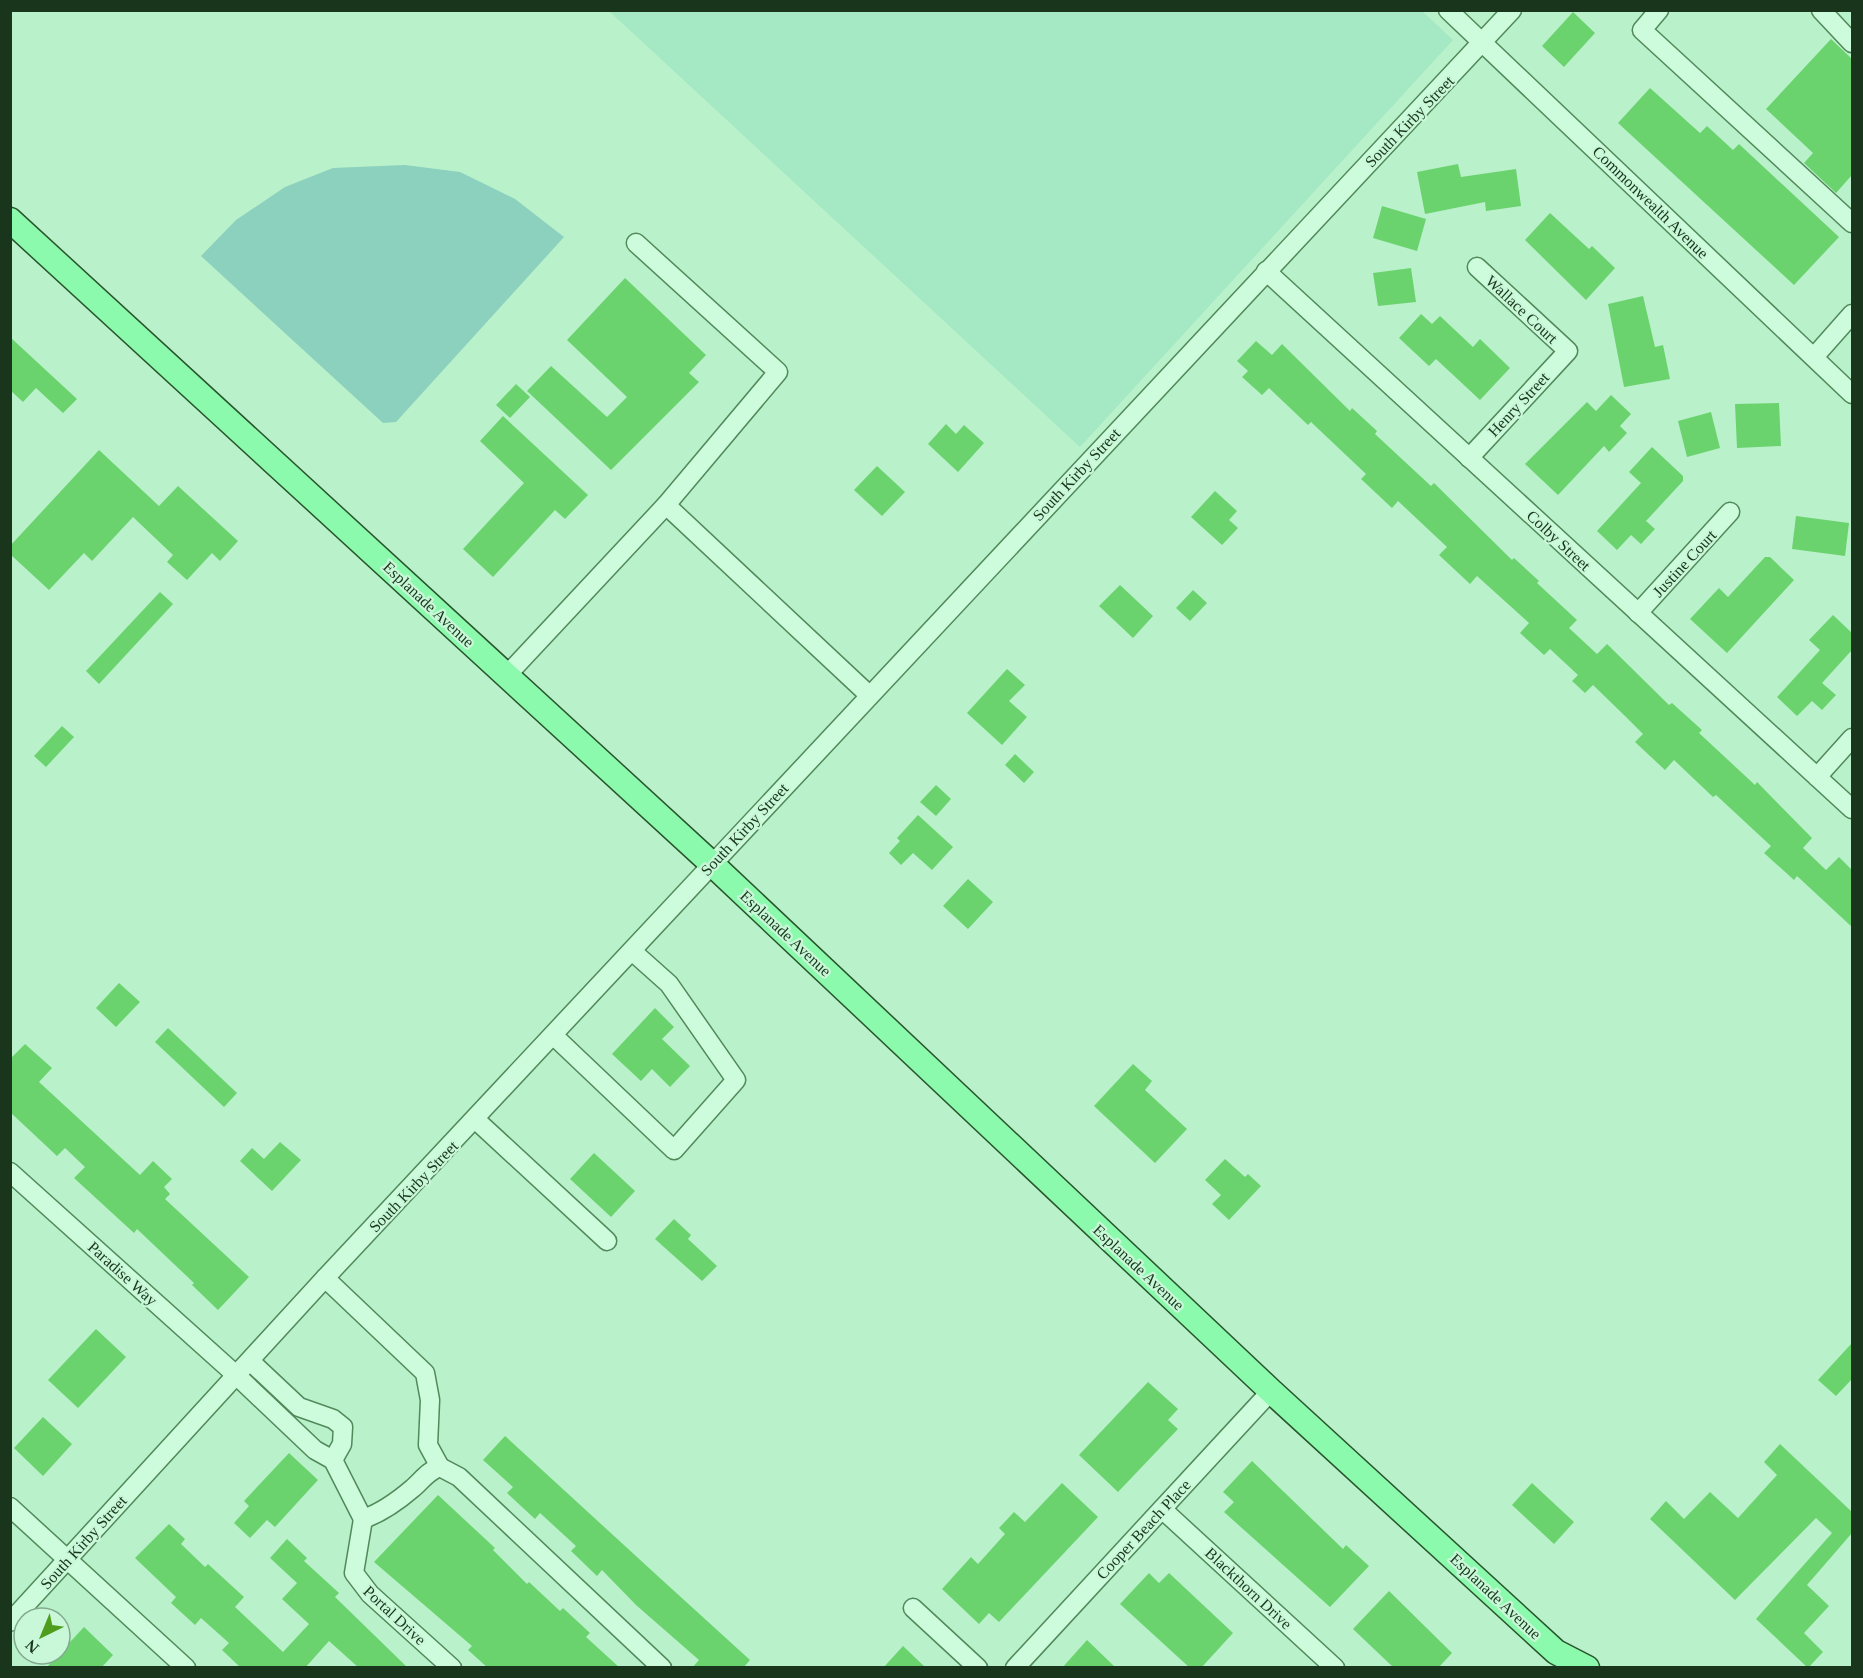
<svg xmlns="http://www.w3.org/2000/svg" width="1863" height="1678" font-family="'Times New Roman',serif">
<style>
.farmland{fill:#a5e8c4}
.green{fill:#8cd0be}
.building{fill:#6bd36e}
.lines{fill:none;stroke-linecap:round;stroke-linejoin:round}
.minor-casing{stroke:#52895a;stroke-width:21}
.major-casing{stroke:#28552b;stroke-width:27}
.minor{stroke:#ccfcdb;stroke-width:18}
.major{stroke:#8bfaad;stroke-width:24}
.labels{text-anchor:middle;stroke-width:4.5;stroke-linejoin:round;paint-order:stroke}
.street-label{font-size:16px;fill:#19361c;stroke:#c9f8d8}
</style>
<rect width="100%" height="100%" fill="#b9f1cb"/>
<!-- farmland -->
<polygon class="farmland" points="1422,11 1453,40 1080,447 609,11"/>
<!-- green -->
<polygon class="green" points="405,165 460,172 515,199 564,237 396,422 383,423 201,256 236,220 285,187 333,168"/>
<!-- building -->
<g class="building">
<polygon points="1573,12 1595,33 1564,67 1542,46"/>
<polygon points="1831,39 1852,59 1852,175 1836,193 1804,163 1813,153 1766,109"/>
<polygon points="1650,88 1700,133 1707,126 1733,150 1739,144 1839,237 1794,285 1618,123"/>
<polygon points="1458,164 1461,177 1516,169 1521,206 1486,211 1485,202 1425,214 1417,172"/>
<polygon points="1382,206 1426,219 1417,251 1373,238"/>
<polygon points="1550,213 1589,249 1592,246 1615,268 1586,300 1525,240"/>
<polygon points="1411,268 1416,302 1378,306 1373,273"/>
<polygon points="625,278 706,355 689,373 699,382 611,470 527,391 551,366 607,417 627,397 567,340"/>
<polygon points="1643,296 1655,347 1663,345 1670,379 1624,387 1608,304"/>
<polygon points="1421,314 1432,324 1440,316 1473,347 1480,339 1510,368 1480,400 1436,359 1429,366 1399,338"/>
<polygon points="10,337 77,399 63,413 36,388 23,402 10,390"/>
<polygon points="1256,341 1272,355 1282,344 1350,411 1352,408 1377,431 1375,434 1431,486 1434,483 1512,560 1514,558 1539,581 1537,583 1577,620 1569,628 1597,654 1607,644 1669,705 1672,703 1702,730 1699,733 1755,785 1757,782 1812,838 1803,848 1826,870 1839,857 1852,870 1852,927 1797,876 1794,880 1764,853 1771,846 1716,795 1713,797 1674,760 1665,770 1635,742 1643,734 1625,716 1593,685 1585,693 1572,681 1578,675 1550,649 1544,655 1520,633 1529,623 1477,576 1470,584 1439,555 1447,547 1398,501 1392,508 1361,479 1366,474 1311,422 1308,425 1269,388 1262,395 1242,377 1248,371 1237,361"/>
<polygon points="516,384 530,397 510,418 496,405"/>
<polygon points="1611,395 1631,414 1620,426 1627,433 1609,452 1604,446 1558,495 1525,464 1587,402 1596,411"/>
<polygon points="1779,403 1781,446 1737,448 1735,404"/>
<polygon points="1711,412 1720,448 1687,457 1678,421"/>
<polygon points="503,416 588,495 565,519 555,510 493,577 463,549 524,483 480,441"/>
<polygon points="946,424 956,434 964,425 984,443 958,472 928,444"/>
<polygon points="1652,447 1683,476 1683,481 1646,521 1655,529 1641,544 1631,535 1617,550 1597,531 1641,483 1629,472"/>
<polygon points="99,450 159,506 178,486 238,541 220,561 212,553 187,580 167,562 173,555 133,517 92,561 84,553 49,590 10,554 10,546"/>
<polygon points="877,466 905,492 882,516 854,490"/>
<polygon points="1215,491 1237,511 1229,520 1238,528 1222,545 1191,517"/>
<polygon points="1796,516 1849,523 1845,556 1792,549"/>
<polygon points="1765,557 1770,557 1794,580 1727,653 1690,619 1719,588 1728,597"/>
<polygon points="1120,585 1153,616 1133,638 1099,606"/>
<polygon points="1193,590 1207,603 1190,621 1176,608"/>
<polygon points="160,592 173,604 99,684 86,671"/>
<polygon points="1833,615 1852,633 1852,650 1822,683 1836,695 1822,710 1812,701 1797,716 1777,697 1820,650 1809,640"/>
<polygon points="1007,669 1025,685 1009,701 1027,717 1002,745 967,713"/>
<polygon points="62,726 74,737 46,767 34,756"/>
<polygon points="1015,754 1034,772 1024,783 1005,765"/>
<polygon points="936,785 951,799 936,816 920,802"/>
<polygon points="918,815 953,847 932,870 913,853 901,865 889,853 900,841 897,838"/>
<polygon points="968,879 993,902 968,929 943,906"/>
<polygon points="119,983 140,1002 116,1027 96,1008"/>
<polygon points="655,1008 674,1027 662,1039 690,1066 670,1087 652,1069 641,1081 612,1054"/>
<polygon points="168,1028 237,1093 224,1107 155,1042"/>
<polygon points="25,1044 52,1068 39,1082 140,1175 153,1161 172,1179 164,1187 170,1194 165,1199 249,1277 218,1310 192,1285 194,1283 137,1229 134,1233 74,1178 85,1167 65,1148 57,1156 10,1112 10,1059"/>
<polygon points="1133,1064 1152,1081 1145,1090 1187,1129 1155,1163 1094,1106"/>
<polygon points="280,1142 301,1160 272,1191 240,1161 252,1148 264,1159"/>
<polygon points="594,1153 635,1191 611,1217 570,1179"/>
<polygon points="1225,1159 1245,1177 1248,1174 1261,1186 1229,1220 1212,1204 1221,1195 1205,1180"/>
<polygon points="674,1219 691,1235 688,1239 717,1266 702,1281 655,1239"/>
<polygon points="96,1329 126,1357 78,1408 48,1380"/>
<polygon points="1852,1343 1852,1379 1836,1396 1818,1380"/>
<polygon points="1148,1382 1178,1409 1168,1420 1178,1429 1118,1492 1079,1455"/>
<polygon points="43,1417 72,1444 43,1476 14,1448"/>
<polygon points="505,1436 661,1579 750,1660 743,1668 692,1668 699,1660 636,1605 602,1570 597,1576 571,1551 576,1546 540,1513 535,1519 507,1493 513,1487 483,1460"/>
<polygon points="1780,1444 1852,1512 1852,1533 1807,1585 1829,1606 1804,1633 1823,1652 1808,1668 1756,1619 1832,1533 1816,1518 1735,1600 1650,1519 1666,1501 1684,1519 1710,1492 1738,1518 1777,1475 1764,1462"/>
<polygon points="289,1453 318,1480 275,1527 267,1520 250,1538 234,1523 249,1506 244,1501"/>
<polygon points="1252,1461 1343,1549 1346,1545 1369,1566 1330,1607 1224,1512 1234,1502 1223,1492"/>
<polygon points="1062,1483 1098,1517 999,1622 989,1613 979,1624 942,1589 971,1557 978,1564 1005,1534 999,1528 1014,1512 1025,1522"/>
<polygon points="1532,1483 1574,1522 1554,1544 1512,1505"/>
<polygon points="438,1495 495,1548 493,1550 527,1584 529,1582 560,1611 563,1608 590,1633 586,1637 620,1668 488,1668 468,1650 472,1646 374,1562"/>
<polygon points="169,1524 185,1539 181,1544 205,1567 208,1564 244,1597 235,1607 283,1652 309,1624 282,1599 297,1583 270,1558 287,1539 307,1558 304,1561 339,1593 335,1597 408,1668 359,1668 329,1641 305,1668 241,1668 222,1650 229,1643 201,1618 195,1625 171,1603 176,1597 135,1558"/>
<polygon points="1149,1573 1159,1583 1169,1573 1233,1633 1201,1668 1190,1668 1120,1604"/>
<polygon points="1389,1591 1452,1653 1438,1668 1394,1668 1353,1629"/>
<polygon points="84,1627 113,1655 101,1668 46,1668"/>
<polygon points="1087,1640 1116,1668 1062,1668"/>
<polygon points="903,1646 926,1668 883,1668"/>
</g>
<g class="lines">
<!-- minor casing -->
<g class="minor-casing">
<g id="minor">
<polyline points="1448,10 1852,394"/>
<polyline points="1659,10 1642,30 1852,223"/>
<polyline points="1821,10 1852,43"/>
<polyline points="636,243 778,372 666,505"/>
<polyline points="1266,271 1852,809"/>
<polyline points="1814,357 1852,314"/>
<polyline points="1469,458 1568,351 1477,267"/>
<polyline points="1638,613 1730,512"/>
<polyline points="507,675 666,505 869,695"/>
<polyline points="1817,777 1852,738"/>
<polyline points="554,1036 674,1150 736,1080 669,984 632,951"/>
<polyline points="476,1120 607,1241"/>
<polyline points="10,1172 236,1375 315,1450 333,1460 363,1519"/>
<polyline points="325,1278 425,1373 430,1400 428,1445 440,1467"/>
<polyline points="250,1361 299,1407 333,1419 343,1427 342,1444 333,1460"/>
<polyline points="10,1507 186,1668"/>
<polyline points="1162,1509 1335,1668"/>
<path d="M363,1519C381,1513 399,1500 413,1488C423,1479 428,1471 440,1467L459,1477L662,1668"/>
<polyline points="363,1519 354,1573 370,1594 452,1668"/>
<polyline points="913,1608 978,1668"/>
<polyline points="10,1622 325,1278 1512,10"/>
<polyline points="1015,1668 1271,1391"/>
</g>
</g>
<!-- major casing -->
<g class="major-casing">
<polyline id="major" points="10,220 712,864 1271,1391 1556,1652 1587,1668"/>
</g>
<!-- minor -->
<use href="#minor" class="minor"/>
<!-- major -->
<use href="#major" class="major"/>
</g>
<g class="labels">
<!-- street labels -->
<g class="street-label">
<text transform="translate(1409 121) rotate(-46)" y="6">South Kirby Street</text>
<text transform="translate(1651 202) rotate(44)" y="6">Commonwealth Avenue</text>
<text transform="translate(1522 309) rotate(43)" y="6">Wallace Court</text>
<text transform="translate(1518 404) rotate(-47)" y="6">Henry Street</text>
<text transform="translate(1076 474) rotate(-47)" y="6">South Kirby Street</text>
<text transform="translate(1559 540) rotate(43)" y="6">Colby Street</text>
<text transform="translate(1684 563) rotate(-47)" y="6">Justine Court</text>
<text transform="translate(429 604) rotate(43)" y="6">Esplanade Avenue</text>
<text transform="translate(744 829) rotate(-47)" y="6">South Kirby Street</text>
<text transform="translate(786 933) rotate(43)" y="6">Esplanade Avenue</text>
<text transform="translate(413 1186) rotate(-46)" y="6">South Kirby Street</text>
<text transform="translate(1139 1267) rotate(43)" y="6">Esplanade Avenue</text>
<text transform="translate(123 1273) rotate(42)" y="6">Paradise Way</text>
<text transform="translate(1143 1529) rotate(-47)" y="6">Cooper Beach Place</text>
<text transform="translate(83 1542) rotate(-48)" y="6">South Kirby Street</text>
<text transform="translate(1249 1588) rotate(43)" y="6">Blackthorn Drive</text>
<text transform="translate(1496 1596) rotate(43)" y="6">Esplanade Avenue</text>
<text transform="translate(395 1615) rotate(43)" y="6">Portal Drive</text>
</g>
</g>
<!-- border -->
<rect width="1863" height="1678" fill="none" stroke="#19361c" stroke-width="24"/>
<!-- north arrow -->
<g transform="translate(42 1636) rotate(223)"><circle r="28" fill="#c9f8d8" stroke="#83aa8d" stroke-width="1.5"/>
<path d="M0-4.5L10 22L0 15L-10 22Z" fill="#4f9d1d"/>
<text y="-9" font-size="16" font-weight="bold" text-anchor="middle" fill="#19361c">N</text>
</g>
</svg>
